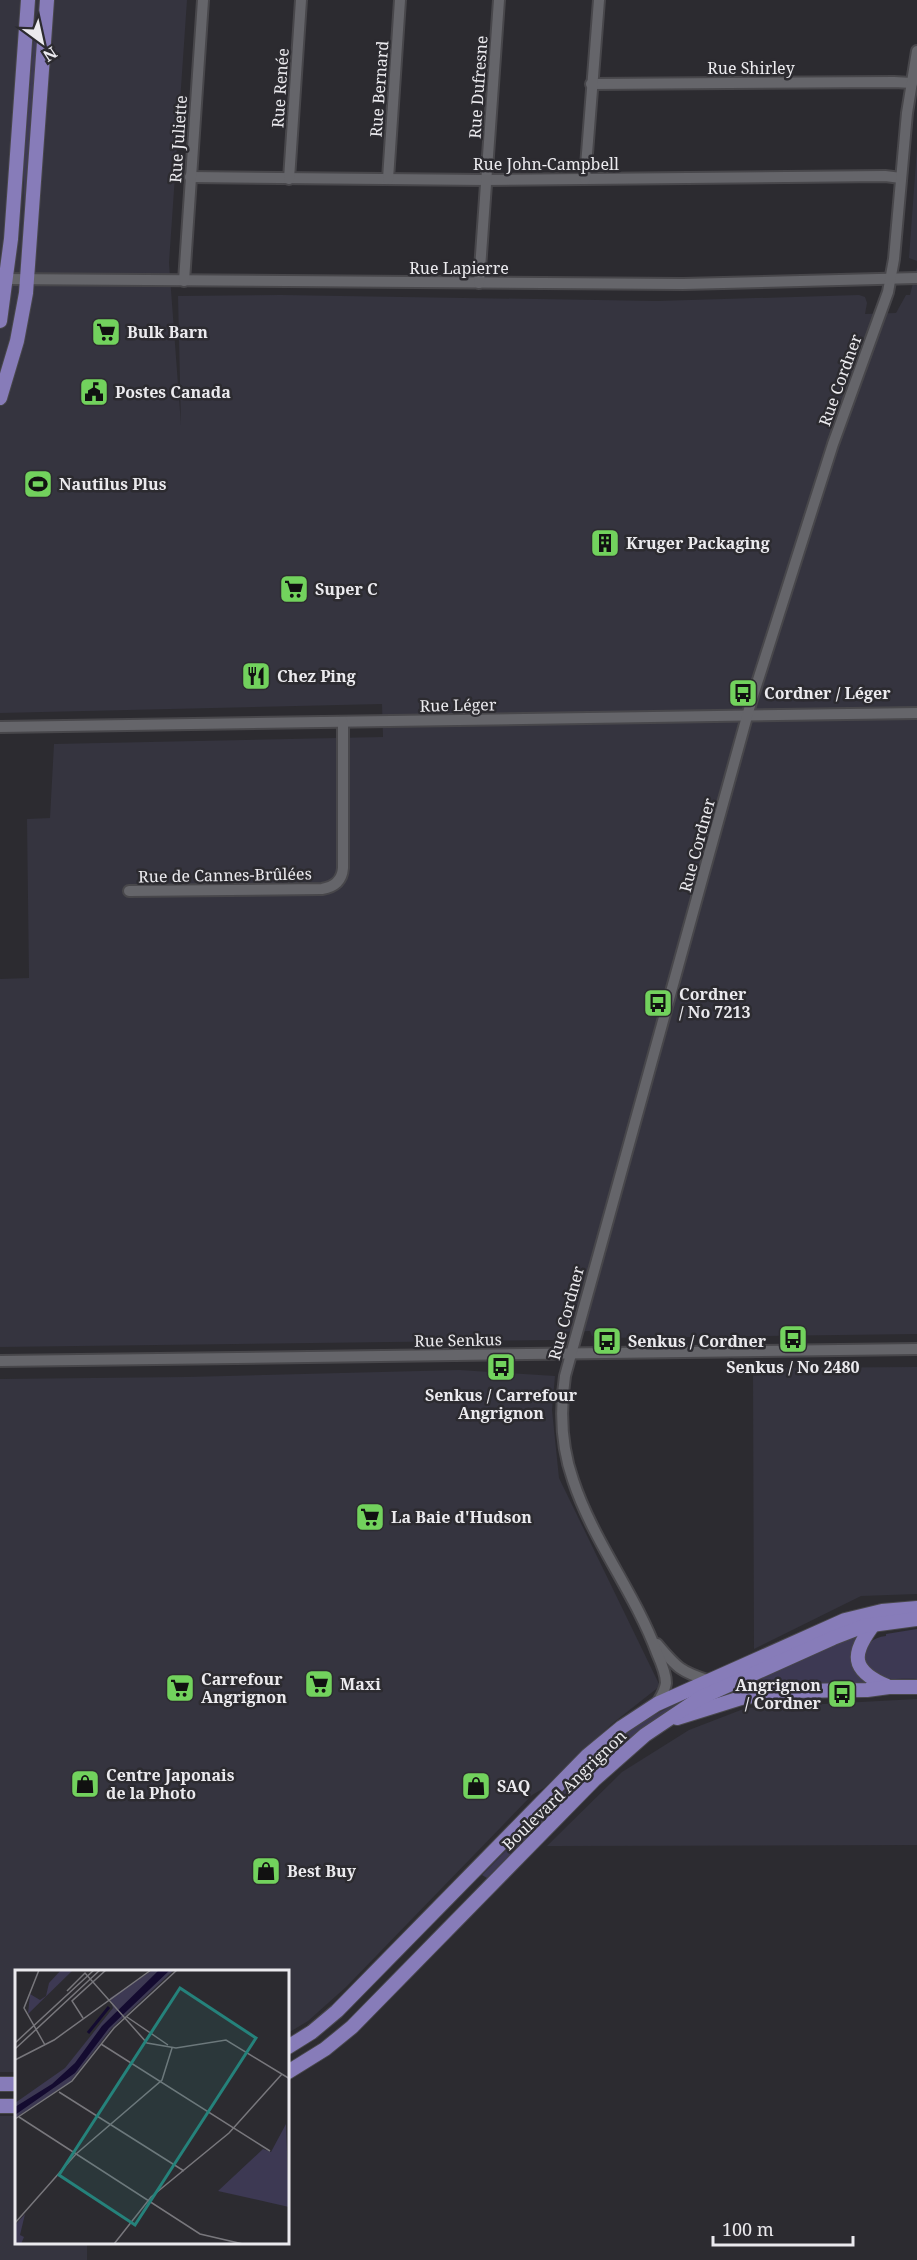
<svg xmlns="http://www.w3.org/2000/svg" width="917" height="2260" font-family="'Noto Serif',serif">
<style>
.built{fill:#35343f}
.green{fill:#3d3953}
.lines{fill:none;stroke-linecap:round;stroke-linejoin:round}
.minor-casing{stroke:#48474b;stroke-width:14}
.major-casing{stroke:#48474b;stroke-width:16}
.minor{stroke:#65656a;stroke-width:10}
.major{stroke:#877cb9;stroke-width:14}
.labels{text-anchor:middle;stroke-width:5;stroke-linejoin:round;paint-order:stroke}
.street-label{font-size:16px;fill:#ebeaee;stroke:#2c2b30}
.poi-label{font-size:16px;font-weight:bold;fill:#ebeaee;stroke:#2c2b30;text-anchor:start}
.inset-river{fill:none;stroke:#140b30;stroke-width:3}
.inset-road{fill:none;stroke:#78777c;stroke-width:1.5}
.view{fill:#25827b;fill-opacity:0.15;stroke:#25827b;stroke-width:3}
.inset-edge{fill:none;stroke:#ebeaee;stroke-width:3}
</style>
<rect width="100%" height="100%" fill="#2c2b30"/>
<!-- built -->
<g class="built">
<polygon points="0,0 187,0 169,263 181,425 178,296 281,295 657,301 859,295 865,297 867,303 865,314 896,313 906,295 910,295 917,267 917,1334 599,1338 592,1336 590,1331 562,1332 556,1340 0,1347 0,979 29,978 27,819 50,818 54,744 383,737 382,704 0,713"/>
<polygon points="917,148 917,261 909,258"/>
<polygon points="917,1367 917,1594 861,1596 754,1649 753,1368"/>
<polygon points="459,1370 555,1376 552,1410 559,1478 660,1686 613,1723 544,1788 532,1795 346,1987 308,2021 288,2033 288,1972 16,1972 16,2072 0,2072 0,1379 187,1377"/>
<polygon points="917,1699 917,1845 547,1846 622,1772 689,1730 746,1708"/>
<polygon points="0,2116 16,2116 16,2244 87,2244 87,2260 0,2260"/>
</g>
<!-- green -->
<g class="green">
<polygon points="34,33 38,33 24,207 24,165"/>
<path d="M917,1629V1679C906,1678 893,1680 883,1678C859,1672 858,1638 886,1636V1634Z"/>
<path d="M855,1634L858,1637C848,1655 852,1671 868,1683L866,1686L704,1702Z"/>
<polygon points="689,1696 614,1750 487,1878 482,1875 606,1749 642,1722"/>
</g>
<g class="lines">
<!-- minor casing -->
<g class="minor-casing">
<g id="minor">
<polyline points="591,84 894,82 912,83"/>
<polyline points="190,177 486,180 885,176 901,178"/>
<polyline points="289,179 301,0"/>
<polyline points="388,179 400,0"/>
<polyline points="585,179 599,0"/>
<polyline points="0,279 683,284 917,278"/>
<polyline points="184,281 203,0"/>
<polyline points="479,283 499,0"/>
<polyline points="0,727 917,713"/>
<path d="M129,891L322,889C334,887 342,881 343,868V722"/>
<polyline points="0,1361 917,1349"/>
<path d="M657,1644C677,1668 681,1672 710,1681"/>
<path d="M657,1704C660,1698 665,1691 666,1683C666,1673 661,1662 657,1653C635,1593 593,1541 573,1480C561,1446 560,1410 565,1376L751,702L833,444L888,292L894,259L907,113L917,51"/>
</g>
</g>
<!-- major casing -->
<g class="major-casing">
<g id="major">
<polyline points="0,321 11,239 28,0"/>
<polyline points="0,398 17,341 26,293 47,0"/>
<path d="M874,1624C851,1654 850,1670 887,1686"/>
<polyline points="677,1718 741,1698 783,1691 867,1690 889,1687 917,1687"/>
<polyline points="288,2047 312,2032 337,2011 587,1756 622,1727 657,1704 845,1620 882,1611 917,1608"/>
<polyline points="288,2072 325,2049 352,2027 594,1780 645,1735 700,1698 833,1638 864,1626 917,1619"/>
<polyline points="0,2084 16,2084"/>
<polyline points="0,2106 16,2106"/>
</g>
</g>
<!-- minor -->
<use href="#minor" class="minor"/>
<!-- major -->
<use href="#major" class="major"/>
</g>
<!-- icons -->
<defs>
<g id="supermarket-square" transform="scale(1.5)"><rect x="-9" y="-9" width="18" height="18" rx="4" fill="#72d25d" stroke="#2c2b30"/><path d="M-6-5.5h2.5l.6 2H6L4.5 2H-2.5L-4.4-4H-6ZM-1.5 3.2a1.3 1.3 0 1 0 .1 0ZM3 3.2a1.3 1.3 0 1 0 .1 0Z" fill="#111"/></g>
<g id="civic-square" transform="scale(1.5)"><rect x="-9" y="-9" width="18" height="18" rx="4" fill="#72d25d" stroke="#2c2b30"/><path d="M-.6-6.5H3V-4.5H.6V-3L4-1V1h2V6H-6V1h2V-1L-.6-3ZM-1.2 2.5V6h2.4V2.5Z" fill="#111"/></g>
<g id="stadium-square" transform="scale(1.5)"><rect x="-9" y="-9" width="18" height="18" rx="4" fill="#72d25d" stroke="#2c2b30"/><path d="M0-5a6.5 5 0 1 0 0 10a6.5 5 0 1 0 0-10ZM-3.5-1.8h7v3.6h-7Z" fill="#111"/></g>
<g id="building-square" transform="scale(1.5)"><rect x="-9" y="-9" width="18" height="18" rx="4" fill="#72d25d" stroke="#2c2b30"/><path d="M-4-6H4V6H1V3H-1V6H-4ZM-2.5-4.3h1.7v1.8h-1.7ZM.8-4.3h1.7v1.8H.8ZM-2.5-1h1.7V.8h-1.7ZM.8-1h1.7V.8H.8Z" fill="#111"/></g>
<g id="restaurant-square" transform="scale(1.5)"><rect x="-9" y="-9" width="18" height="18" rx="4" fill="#72d25d" stroke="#2c2b30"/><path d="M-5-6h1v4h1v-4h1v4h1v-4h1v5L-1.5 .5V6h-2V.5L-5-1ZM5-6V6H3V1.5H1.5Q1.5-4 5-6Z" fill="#111"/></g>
<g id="bus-square" transform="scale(1.5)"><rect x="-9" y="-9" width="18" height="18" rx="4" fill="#72d25d" stroke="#2c2b30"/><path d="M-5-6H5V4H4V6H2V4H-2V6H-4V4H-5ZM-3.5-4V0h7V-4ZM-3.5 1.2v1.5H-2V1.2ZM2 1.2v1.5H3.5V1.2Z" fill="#111"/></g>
<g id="shop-square" transform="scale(1.5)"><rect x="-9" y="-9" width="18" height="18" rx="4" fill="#72d25d" stroke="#2c2b30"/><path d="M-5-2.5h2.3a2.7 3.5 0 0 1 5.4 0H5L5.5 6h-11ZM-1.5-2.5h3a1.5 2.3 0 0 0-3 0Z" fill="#111"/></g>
</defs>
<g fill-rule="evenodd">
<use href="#supermarket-square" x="106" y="332"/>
<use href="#civic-square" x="94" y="392"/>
<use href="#stadium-square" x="38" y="484"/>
<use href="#building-square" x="605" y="543"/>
<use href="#supermarket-square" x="294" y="589"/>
<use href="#restaurant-square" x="256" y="676"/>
<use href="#bus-square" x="743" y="693"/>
<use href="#bus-square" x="658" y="1003"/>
<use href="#bus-square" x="793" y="1339"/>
<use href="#bus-square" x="607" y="1341"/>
<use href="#bus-square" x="501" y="1367"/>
<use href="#supermarket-square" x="370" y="1517"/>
<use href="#supermarket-square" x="319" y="1684"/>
<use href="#supermarket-square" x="180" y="1688"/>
<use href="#bus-square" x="842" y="1694"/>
<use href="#shop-square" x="85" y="1784"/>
<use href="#shop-square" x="476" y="1786"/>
<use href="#shop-square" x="266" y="1871"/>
</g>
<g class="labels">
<!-- street labels -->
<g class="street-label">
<text x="751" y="74">Rue Shirley</text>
<text transform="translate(478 87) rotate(-86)" y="6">Rue Dufresne</text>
<text transform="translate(280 88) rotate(-86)" y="6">Rue Renée</text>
<text transform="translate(379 89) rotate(-86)" y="6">Rue Bernard</text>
<text transform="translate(178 139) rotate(-86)" y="6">Rue Juliette</text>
<text x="546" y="170">Rue John-Campbell</text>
<text x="459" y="274">Rue Lapierre</text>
<text transform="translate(840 380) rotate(-70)" y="6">Rue Cordner</text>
<text transform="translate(458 705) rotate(-1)" y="6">Rue Léger</text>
<text transform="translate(697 845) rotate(-75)" y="6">Rue Cordner</text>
<text transform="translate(225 875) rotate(-1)" y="6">Rue de Cannes-Brûlées</text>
<text transform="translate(566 1313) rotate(-75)" y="6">Rue Cordner</text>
<text transform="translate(458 1340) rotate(-1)" y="6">Rue Senkus</text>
<text transform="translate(564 1790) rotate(-44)" y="6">Boulevard Angrignon</text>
</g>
<!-- poi labels -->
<g class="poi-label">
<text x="127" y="338">Bulk Barn</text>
<text x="115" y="398">Postes Canada</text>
<text x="59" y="490">Nautilus Plus</text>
<text x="626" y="549">Kruger Packaging</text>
<text x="315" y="595">Super C</text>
<text x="277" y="682">Chez Ping</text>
<text x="764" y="699">Cordner / Léger</text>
<text x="679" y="1000">Cordner<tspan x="679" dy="18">/ No 7213</tspan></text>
<text x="628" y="1347">Senkus / Cordner</text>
<text x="793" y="1373" text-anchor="middle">Senkus / No 2480</text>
<text x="501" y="1401" text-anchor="middle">Senkus / Carrefour<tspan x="501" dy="18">Angrignon</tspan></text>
<text x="391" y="1523">La Baie d'Hudson</text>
<text x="201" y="1685">Carrefour<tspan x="201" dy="18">Angrignon</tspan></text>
<text x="340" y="1690">Maxi</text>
<text x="821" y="1691" text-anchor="end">Angrignon<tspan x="821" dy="18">/ Cordner</tspan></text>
<text x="106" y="1781">Centre Japonais<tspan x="106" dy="18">de la Photo</tspan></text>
<text x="497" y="1792">SAQ</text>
<text x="287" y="1877">Best Buy</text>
</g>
</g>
<!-- overview -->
<g transform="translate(15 1970)">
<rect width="274" height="274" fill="#2c2b30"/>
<path d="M46,0H58L13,44L15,24L25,30L31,26L34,13ZM138,0H159L97,58L55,112L0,148V133L50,98L98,38L95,28ZM271,154L274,237L203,221L248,179L256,182ZM10,244L5,265L9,267L6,274H0V255Z" fill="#3d3953"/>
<path d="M144,0H155L94,58L60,103L0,145V137L37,114L60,93L87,56Z" fill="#140b30"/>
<path class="inset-river" d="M73,63L94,37"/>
<path class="inset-road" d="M24,0L9,38L30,75M52,21L70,3L132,73L161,78L211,70L275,109M112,47L153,75M68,48L57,31L91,0M0,73L79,0M86,74L255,181M0,79L85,0M0,90L39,70L136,0M44,122L169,201M4,147L185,264L228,274M0,149L57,111L99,58L162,0M0,253L61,184L147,110L157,78M99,274L136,227L214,163L267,104"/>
<path class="view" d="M165,18L241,68L120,255L44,205Z"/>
<rect width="274" height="274" class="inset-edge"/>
</g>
<!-- north arrow -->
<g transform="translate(42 42) rotate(147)" stroke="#2c2b30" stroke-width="4.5" paint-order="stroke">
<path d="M0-4.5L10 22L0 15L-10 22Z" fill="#ebeaee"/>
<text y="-9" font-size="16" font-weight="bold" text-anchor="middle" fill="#ebeaee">N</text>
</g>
<!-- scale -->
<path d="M713 2236v9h140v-9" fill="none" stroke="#ebeaee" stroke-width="3"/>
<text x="722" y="2236" font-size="18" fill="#ebeaee" stroke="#2c2b30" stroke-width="4.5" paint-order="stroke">100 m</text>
</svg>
